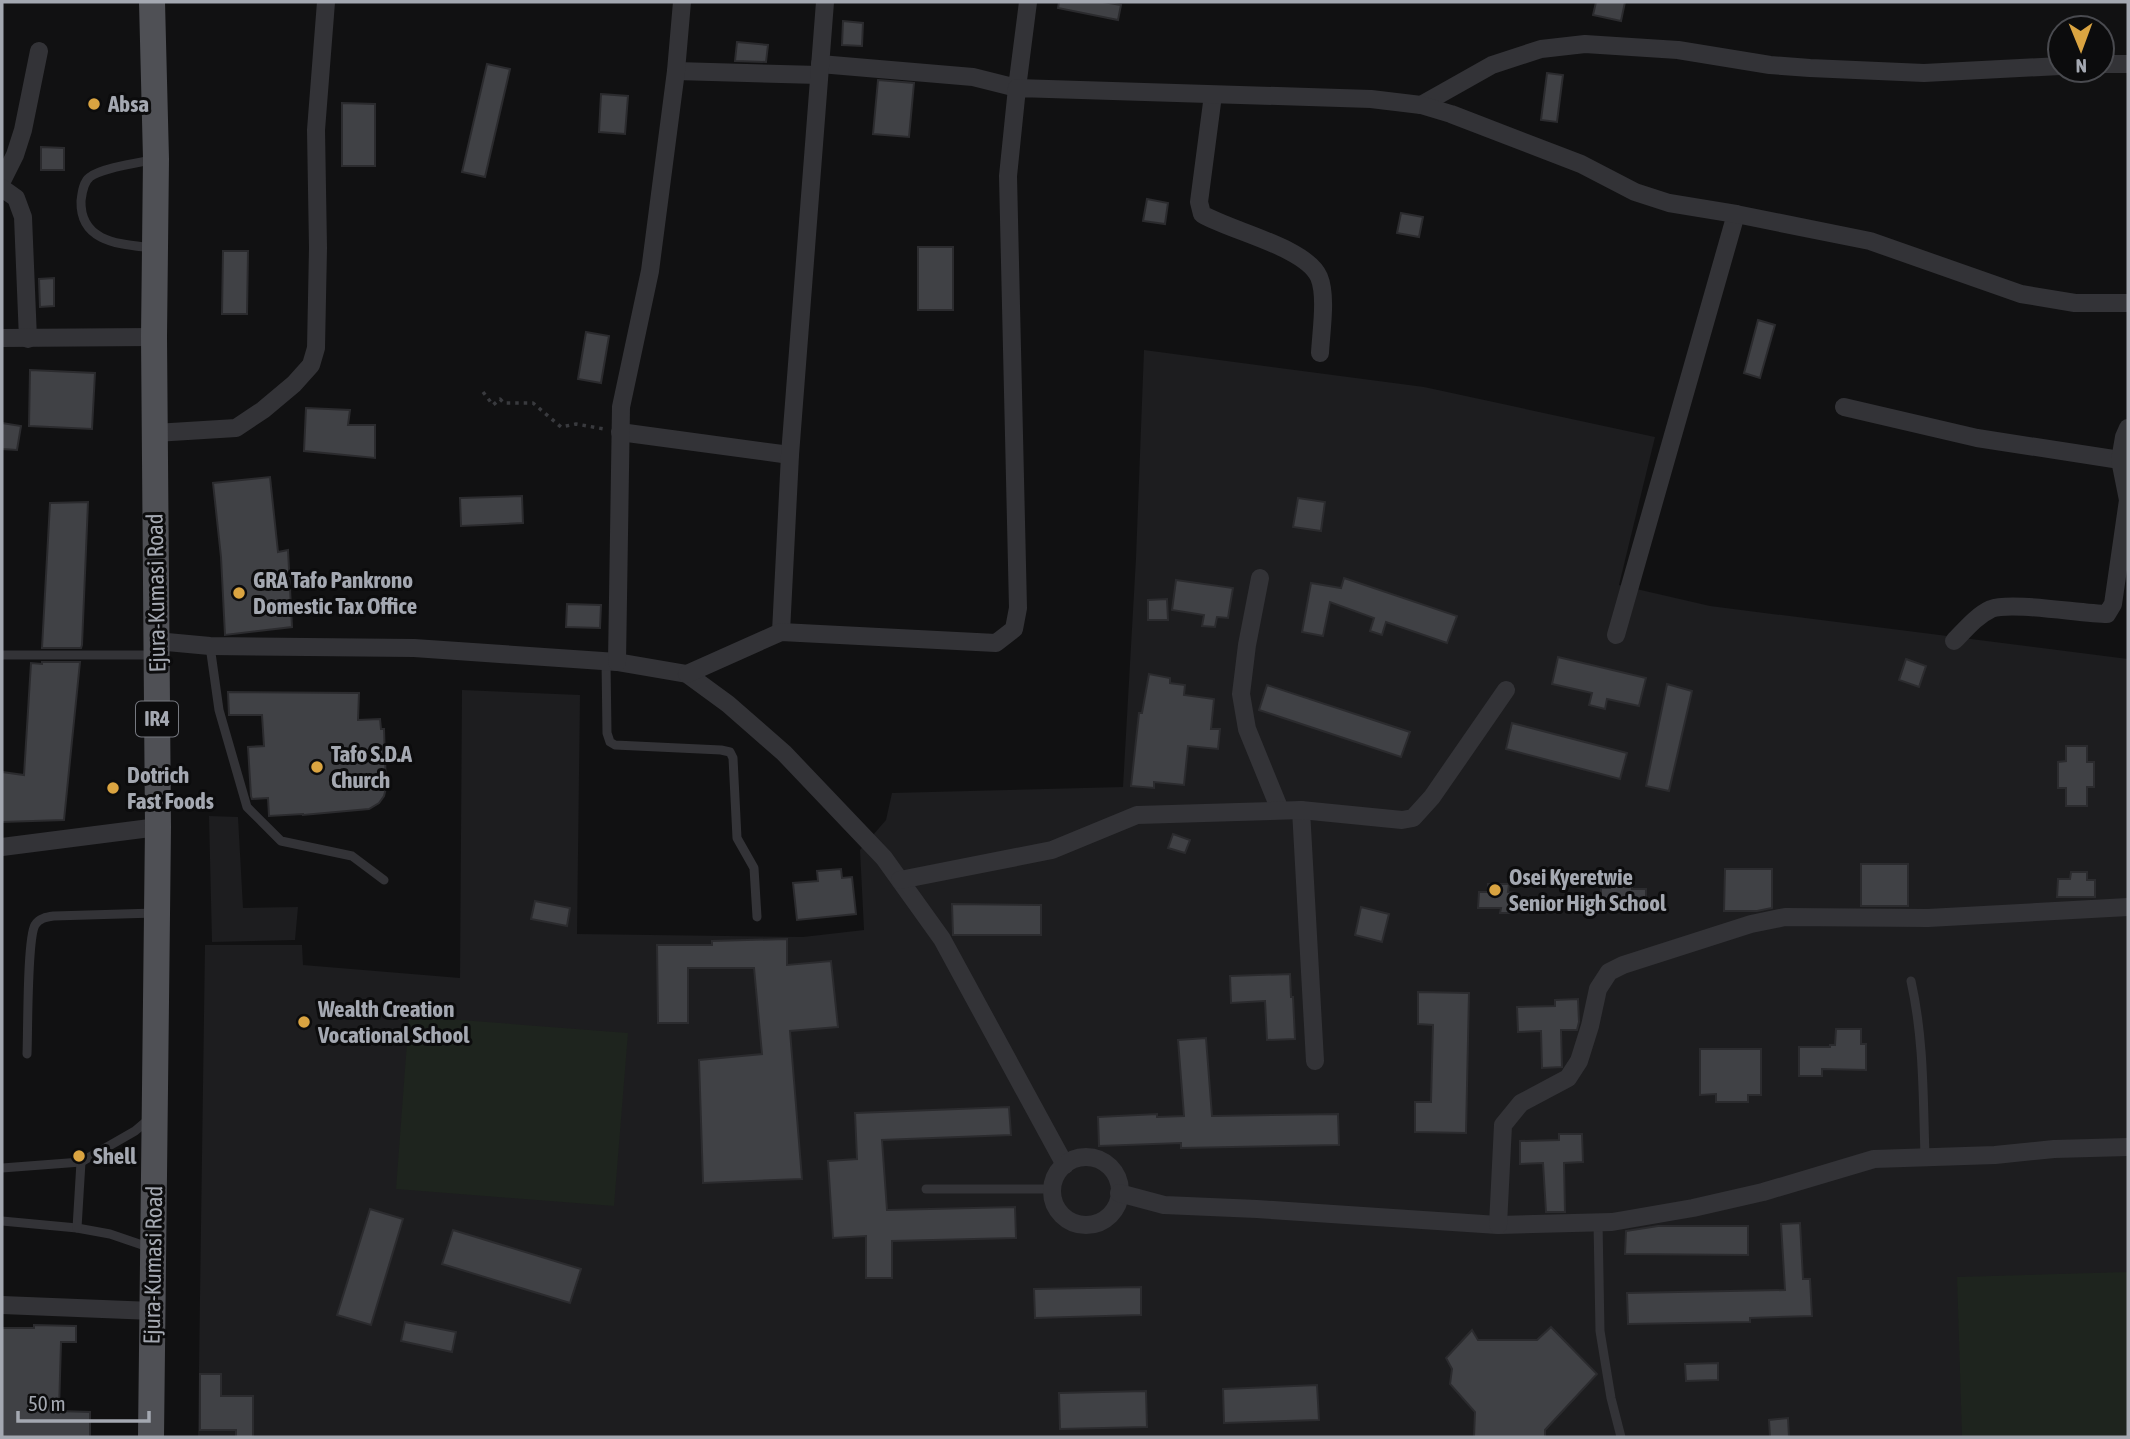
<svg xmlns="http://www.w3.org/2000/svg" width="2130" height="1439" font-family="'Asap Condensed',sans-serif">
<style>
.built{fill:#1d1d1f}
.green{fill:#1e241e}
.building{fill:#404145;stroke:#2b2b2e;stroke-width:2}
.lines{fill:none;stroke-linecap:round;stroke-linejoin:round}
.path{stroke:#393a3e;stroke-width:3.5;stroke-dasharray:3.5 5;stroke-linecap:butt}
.lane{stroke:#333337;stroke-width:9}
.street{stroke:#333337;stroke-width:18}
.primary{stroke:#4f5055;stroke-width:26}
.poi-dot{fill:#daa441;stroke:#0c0c0d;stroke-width:2.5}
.labels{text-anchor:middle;stroke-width:6;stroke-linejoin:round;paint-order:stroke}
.shield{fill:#0c0c0d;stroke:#767980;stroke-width:2}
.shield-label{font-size:21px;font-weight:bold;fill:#a4a8b1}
.poi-label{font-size:23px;font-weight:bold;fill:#a4a8b1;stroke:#0c0c0d;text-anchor:start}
.street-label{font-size:23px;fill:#a4a8b1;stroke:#0c0c0d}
</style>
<rect width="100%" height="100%" fill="#111112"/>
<!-- built -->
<g class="built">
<polygon points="1144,350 1424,387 1655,437 1619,585 1710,606 2128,659 2128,1437 198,1437 205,945 302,945 303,965 460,978 462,690 580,695 577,934 803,937 864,930 860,850 886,820 892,793 1123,787 1136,558"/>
<polygon points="209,816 238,817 243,908 298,907 295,940 212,942"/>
</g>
<!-- green -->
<g class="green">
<polygon points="409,1016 628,1033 614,1206 396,1189"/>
<polygon points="2128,1272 2128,1437 1962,1437 1957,1277"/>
</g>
<!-- building -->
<g class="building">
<polygon points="1059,2 1103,2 1121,5 1118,20 1058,8"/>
<polygon points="1596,2 1625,2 1621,21 1593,15"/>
<polygon points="843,21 863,23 862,46 842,45"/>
<polygon points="737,42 768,45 766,62 735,61"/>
<polygon points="487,64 510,69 485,177 462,172"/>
<polygon points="1547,73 1563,75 1557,122 1541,120"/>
<polygon points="878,80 914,83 909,137 873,134"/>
<polygon points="601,94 628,96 625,134 599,132"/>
<polygon points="342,103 375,104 375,166 342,166"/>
<polygon points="41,147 64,148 64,170 41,170"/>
<polygon points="1147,199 1168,203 1165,224 1143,221"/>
<polygon points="1401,213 1423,217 1419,237 1397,233"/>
<rect x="918" y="247" width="35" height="63"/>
<polygon points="223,251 248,251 247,314 222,314"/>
<polygon points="54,278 54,306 40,307 39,279"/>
<polygon points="1758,320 1775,325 1760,378 1744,373"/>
<polygon points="586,332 609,336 601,383 578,379"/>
<polygon points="30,370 95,373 92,429 29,426"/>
<polygon points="306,408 350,410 348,425 375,425 375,458 304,451"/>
<polygon points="2,423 21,426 17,450 2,449"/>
<polygon points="270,477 278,552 288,550 292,627 225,635 221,557 213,483"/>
<polygon points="522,496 523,523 461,526 460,498"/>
<polygon points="1298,498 1325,502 1321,531 1293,527"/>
<polygon points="88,502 82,645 81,648 42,648 50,503"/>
<polygon points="1344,578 1457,616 1447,643 1386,622 1382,635 1370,631 1374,618 1330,602 1323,636 1302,632 1311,583 1341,588"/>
<polygon points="1176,580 1233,588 1228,618 1217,617 1215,627 1202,626 1204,615 1172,610"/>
<polygon points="1167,599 1168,620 1148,620 1148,600"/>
<polygon points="567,604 601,605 600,628 566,627"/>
<polygon points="1558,657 1646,678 1639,706 1607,699 1605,709 1589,705 1592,693 1552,684"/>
<polygon points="1906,659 1926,666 1919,687 1899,680"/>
<polygon points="42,662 80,662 64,820 2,822 2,772 24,775 31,663 42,664"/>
<polygon points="1149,674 1170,678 1170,683 1185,685 1184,695 1214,699 1211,729 1220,729 1218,749 1188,746 1184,785 1154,782 1154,788 1131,786 1139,713 1142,713"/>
<polygon points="1667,684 1692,691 1669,791 1646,786"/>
<polygon points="1267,685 1410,732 1401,757 1259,710"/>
<polygon points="228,692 359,693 358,720 380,719 381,729 384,729 386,788 384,796 379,803 369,809 303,815 303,814 269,816 268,798 252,799 251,796 248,747 264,746 262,715 229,715"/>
<polygon points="1512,723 1627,753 1620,779 1506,749"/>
<polygon points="2066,746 2087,746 2087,762 2094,762 2094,787 2087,787 2087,806 2066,806 2066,788 2058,788 2058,762 2066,761"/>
<polygon points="1173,834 1190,840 1185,853 1168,848"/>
<rect x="1861" y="864" width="47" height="42"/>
<polygon points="841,869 842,878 852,877 856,914 797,920 793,883 818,881 817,871"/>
<polygon points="1725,869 1772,869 1772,908 1757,911 1724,911"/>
<polygon points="2071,872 2087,872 2087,880 2095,880 2095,897 2057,897 2058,879 2070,879"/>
<polygon points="1611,879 1632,879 1632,889 1646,889 1646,910 1624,910 1624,905 1601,904 1601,888 1610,888"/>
<polygon points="1488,884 1509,884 1508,892 1516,893 1515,913 1500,913 1501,908 1478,908 1479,892 1488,892"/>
<polygon points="535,901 570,908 567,926 531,919"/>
<polygon points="952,904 1041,905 1041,935 953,935"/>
<polygon points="1361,907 1389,914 1382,942 1355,935"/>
<polygon points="787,939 787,965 831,961 838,1027 790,1031 802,1179 703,1183 699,1060 762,1054 754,968 688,968 688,1023 658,1023 657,945 712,945 712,941"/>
<polygon points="1290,974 1291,997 1293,997 1295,1039 1267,1040 1265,1001 1231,1003 1230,976"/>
<polygon points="1418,992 1469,993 1466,1133 1415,1132 1415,1102 1431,1102 1433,1025 1418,1024"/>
<polygon points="1578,999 1579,1022 1577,1030 1561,1030 1562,1067 1542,1068 1541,1031 1518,1032 1517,1007 1555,1006 1555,1000"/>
<polygon points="1836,1029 1861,1029 1861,1044 1866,1044 1866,1070 1822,1069 1822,1076 1799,1076 1799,1047 1830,1047 1830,1045 1835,1045"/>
<polygon points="1206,1038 1212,1116 1338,1114 1339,1145 1181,1148 1181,1143 1099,1146 1098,1117 1157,1114 1157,1117 1184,1116 1178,1040"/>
<polygon points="1700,1049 1761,1049 1761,1095 1748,1095 1748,1102 1716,1102 1716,1094 1700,1095"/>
<polygon points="1009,1107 1011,1135 882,1140 887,1210 1015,1207 1016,1238 892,1241 892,1278 866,1278 866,1236 833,1238 828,1161 857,1159 855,1113"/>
<polygon points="1559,1134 1582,1134 1583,1162 1564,1163 1565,1212 1546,1212 1543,1163 1520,1164 1520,1141 1559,1140"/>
<polygon points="370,1209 403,1219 371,1325 337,1315"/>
<polygon points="1800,1223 1803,1279 1810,1279 1812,1316 1750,1318 1750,1322 1628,1324 1627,1293 1785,1290 1781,1224"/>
<polygon points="1658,1226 1748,1226 1748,1255 1625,1254 1626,1231"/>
<polygon points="453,1230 581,1269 570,1303 442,1264"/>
<polygon points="1141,1287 1141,1315 1035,1318 1034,1289"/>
<polygon points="405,1322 456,1332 452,1352 401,1341"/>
<polygon points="34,1325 76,1326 76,1342 61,1342 59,1411 90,1412 90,1437 2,1437 2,1328 34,1328"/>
<polygon points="1551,1327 1597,1374 1545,1430 1545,1437 1474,1437 1475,1412 1450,1384 1452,1369 1446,1358 1472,1330 1478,1340 1537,1340"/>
<polygon points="1718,1363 1718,1380 1686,1381 1685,1364"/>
<polygon points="200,1374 221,1374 221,1396 253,1396 253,1437 236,1437 236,1430 200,1430"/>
<polygon points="1317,1385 1319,1420 1224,1423 1223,1389"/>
<polygon points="1146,1391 1147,1427 1060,1429 1059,1393"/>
<polygon points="1788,1418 1789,1437 1770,1437 1769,1420"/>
</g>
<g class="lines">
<!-- path -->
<polyline class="path" points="483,392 493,405 500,399 504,403 533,403 561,427 576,424 604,429"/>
<!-- lane -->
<g class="lane">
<path d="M152,248C121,244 80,243 81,201C82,193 83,182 90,177C102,168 137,163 152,160"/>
<polyline points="210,646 219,710 247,807 281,841 352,856 384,880"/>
<polyline points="2,655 155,655"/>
<polyline points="606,661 607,733 610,742 615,745 721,750 730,752 733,758 737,838 754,868 757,917"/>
<path d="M1911,981C1924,1039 1923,1097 1925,1156"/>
<path d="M27,1054C28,1032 27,939 35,925C39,918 47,917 54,916L155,913"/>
<polyline points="2,1168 81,1162 135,1131 148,1120"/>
<polyline points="926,1189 1052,1189"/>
<polyline points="2,1221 77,1228 110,1234 151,1248"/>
<polyline points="1598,1222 1600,1331 1611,1398 1621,1437"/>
<polyline points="77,1228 81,1162"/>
</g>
<!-- street -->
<g class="street">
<polyline points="820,64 973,77 1017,88 1028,2"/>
<polyline points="2102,64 2128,64"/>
<polyline points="676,71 819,75"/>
<path d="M1213,95L1199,202L1202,214C1230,231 1306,247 1319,277C1327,296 1321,332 1320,353"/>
<polyline points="1421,105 1492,65 1541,49 1585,44 1678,50 1770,65 1810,68 1924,73 2060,66"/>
<polyline points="2,181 15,155 23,130 39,51"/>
<polyline points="2,188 16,198 23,217 28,339"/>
<polyline points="2,338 154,337"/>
<polyline points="1844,407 1977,438 2120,460"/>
<polyline points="620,432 790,455"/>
<polyline points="155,433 236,428 263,410 294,384 311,365 316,348 318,248 316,130 326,2"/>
<polyline points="1260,578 1247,645 1241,694 1247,729 1280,810"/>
<polyline points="781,632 790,455 825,2"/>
<polyline points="1616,635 1736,214"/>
<polyline points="156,641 210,646 414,648 617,662 687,674 728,704 784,753 884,858 942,939 1065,1165"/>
<path d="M1954,641C1965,630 1976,616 1991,609C2011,601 2082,614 2107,614L2113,604L2128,500L2120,460L2124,437L2128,428"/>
<polyline points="617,662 621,407 650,271 676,71 682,2"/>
<polyline points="687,674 781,632 996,643 1014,629 1018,608 1008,176 1017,88 1371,99 1421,105 1451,114 1581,164 1635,192 1669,203 1736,214 1870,241 2021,294 2075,303 2128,303"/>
<polyline points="1301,810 1315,1061"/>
<polyline points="2,847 158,827"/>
<polyline points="900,880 1052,850 1137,815 1301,810 1402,820 1413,818 1432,797 1506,690"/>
<circle cx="1086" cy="1191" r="34"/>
<polyline points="1119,1193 1164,1205 1257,1209 1498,1225 1612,1222 1693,1208 1763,1192 1874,1159 1995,1155 2054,1149 2128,1147"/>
<polyline points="1498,1225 1503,1125 1521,1103 1568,1078 1579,1061 1590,1026 1598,989 1609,972 1623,965 1751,924 1785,917 1928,918 2128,907"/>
<polyline points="2,1305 153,1311"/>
</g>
<!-- primary -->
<polyline class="primary" points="151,1437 158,827 154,337 156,159 152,2"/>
</g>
<!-- markers -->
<g class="poi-dot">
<circle cx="94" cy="104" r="7"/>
<circle cx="239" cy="593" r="7"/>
<circle cx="317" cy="767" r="7"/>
<circle cx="113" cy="788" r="7"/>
<circle cx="1495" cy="890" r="7"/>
<circle cx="304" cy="1022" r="7"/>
<circle cx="79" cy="1156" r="7"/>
</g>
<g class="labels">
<!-- shield labels -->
<rect class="shield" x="136" y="701.5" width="42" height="35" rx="5"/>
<g class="shield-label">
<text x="157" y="726">IR4</text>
</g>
<!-- poi labels -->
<g class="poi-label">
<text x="108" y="112">Absa</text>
<text x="253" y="588">GRA Tafo Pankrono<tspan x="253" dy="26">Domestic Tax Office</tspan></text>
<text x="331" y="762">Tafo S.D.A<tspan x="331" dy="26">Church</tspan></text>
<text x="127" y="783">Dotrich<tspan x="127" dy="26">Fast Foods</tspan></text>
<text x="1509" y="885">Osei Kyeretwie<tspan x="1509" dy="26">Senior High School</tspan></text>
<text x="318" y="1017">Wealth Creation<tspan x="318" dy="26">Vocational School</tspan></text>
<text x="93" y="1164">Shell</text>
</g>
<!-- street labels -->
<g class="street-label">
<text transform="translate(156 593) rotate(-91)" y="8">Ejura-Kumasi Road</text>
<text transform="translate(153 1265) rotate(-89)" y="8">Ejura-Kumasi Road</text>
</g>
</g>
<!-- border -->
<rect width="2130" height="1439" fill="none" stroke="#a4a8b1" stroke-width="7"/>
<!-- north arrow -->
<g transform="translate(2081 49) rotate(179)"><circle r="33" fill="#0c0c0d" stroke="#494a4f" stroke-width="2"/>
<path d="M0-5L12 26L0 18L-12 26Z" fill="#daa441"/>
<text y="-10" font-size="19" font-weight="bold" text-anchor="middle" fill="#a4a8b1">N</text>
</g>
<!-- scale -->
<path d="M18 1411v10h131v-10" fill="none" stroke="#a4a8b1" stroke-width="3.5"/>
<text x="28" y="1411" font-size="21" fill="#a4a8b1" stroke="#0c0c0d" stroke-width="5" paint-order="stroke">50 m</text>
</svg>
